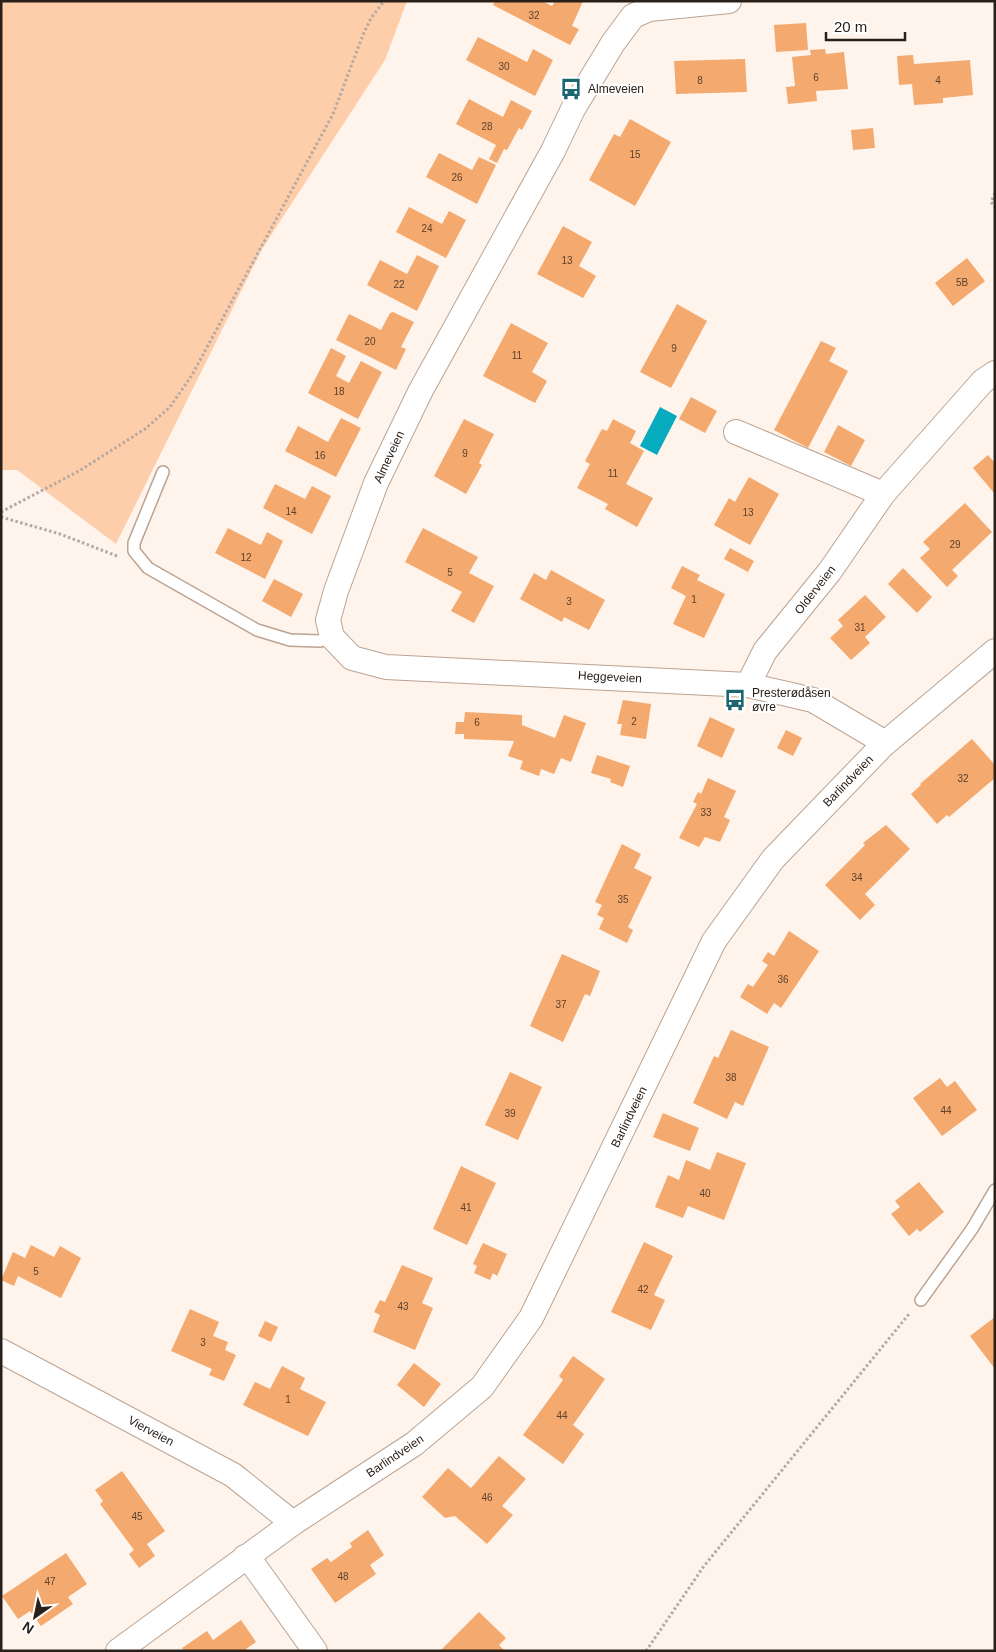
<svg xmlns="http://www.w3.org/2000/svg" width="996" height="1652" font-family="Arial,sans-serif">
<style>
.green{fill:#feceab}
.water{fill:#07abbe}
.building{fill:#f4a96e}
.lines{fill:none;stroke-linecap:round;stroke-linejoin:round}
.lane-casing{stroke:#bca392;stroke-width:14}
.street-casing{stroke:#bca392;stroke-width:26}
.path{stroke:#b4aaa3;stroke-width:3;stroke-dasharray:2.5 2.5;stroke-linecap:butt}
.lane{stroke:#fff;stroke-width:11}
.street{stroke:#fff;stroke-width:24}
.labels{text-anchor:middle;stroke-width:4;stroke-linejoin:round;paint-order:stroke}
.number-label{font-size:10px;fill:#5c422f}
.poi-label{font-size:12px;fill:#2a201a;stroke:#fff;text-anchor:start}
.street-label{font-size:12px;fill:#2a201a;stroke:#fff}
</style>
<rect width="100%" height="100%" fill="#fef4ec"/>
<!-- green -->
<polygon class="green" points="1,1 407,1 385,60 262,249 116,544 17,470 1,470"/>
<!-- water -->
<polygon class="water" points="660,407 677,416 657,455 640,446"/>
<!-- building -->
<g class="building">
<polygon points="495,1 542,1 552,6 555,1 583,1 572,26 579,29 570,45 493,5"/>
<polygon points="806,23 808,50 776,52 774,25"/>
<polygon points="478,37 527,62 533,49 553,60 535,96 466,60"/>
<polygon points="825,49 826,54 844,52 848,89 816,91 817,101 788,104 786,87 795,86 792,57 811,55 810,50"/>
<polygon points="913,55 914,64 970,60 973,95 943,98 943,103 914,105 912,84 899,85 897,56"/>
<polygon points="745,59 747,92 676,94 674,61"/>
<polygon points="469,99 503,117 511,100 532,111 522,130 519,128 507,150 504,149 497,163 489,159 496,145 456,124"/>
<polygon points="630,119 671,142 635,206 589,180 614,134 620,137"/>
<polygon points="873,128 875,148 853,150 851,130"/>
<polygon points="439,153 472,170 479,157 496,165 477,204 426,177"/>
<polygon points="409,207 442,224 449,211 466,220 446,258 396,232"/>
<polygon points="563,226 592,242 579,266 596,276 583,298 537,274"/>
<polygon points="417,255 439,266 417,311 367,285 380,260 407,274"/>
<polygon points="967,258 985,281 953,306 935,283"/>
<polygon points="677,304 707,321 671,388 640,372"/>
<polygon points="393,312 414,322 401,347 406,349 396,370 336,340 349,314 381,330 390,313"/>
<polygon points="511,323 548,343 532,372 547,381 535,403 483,376"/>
<polygon points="821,341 836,348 829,361 848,371 808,448 774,430"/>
<polygon points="331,348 346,356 336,376 349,383 361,361 382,372 358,419 308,393"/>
<polygon points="691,397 717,411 705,433 679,419"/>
<polygon points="341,418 361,428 336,477 285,451 298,426 328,442"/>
<polygon points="464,419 494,434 479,463 482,465 466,494 434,476"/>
<polygon points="613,419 636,431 630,443 644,451 626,484 653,498 637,527 605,509 608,504 577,488 590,464 585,461 602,429 607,431"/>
<polygon points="838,425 865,440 851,466 824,452"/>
<polygon points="988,455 995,463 994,493 973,468"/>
<polygon points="749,477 779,494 750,545 714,525 729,498 735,502"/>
<polygon points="275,484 305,499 312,486 331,496 312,534 263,508"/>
<polygon points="965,503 992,532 952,570 958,576 947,587 920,558 930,549 923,542"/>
<polygon points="228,528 261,545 267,532 283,541 265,579 215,553"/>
<polygon points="423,528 478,557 469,573 494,586 474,623 451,611 462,592 405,562"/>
<polygon points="730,548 754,561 748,572 724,559"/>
<polygon points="682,566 700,575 697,580 725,594 704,638 673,624 686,596 671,588"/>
<polygon points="903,568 932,597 917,613 888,584"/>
<polygon points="551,570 605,600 589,630 564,617 562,622 520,599 534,573 546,580"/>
<polygon points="274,579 303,594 291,617 262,601"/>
<polygon points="865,595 886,617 865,637 870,643 851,660 830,638 843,626 838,620"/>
<polygon points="623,700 651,704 646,739 620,735 622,724 617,724"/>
<polygon points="465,712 522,715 522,725 555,738 564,715 586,723 571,762 561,758 554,774 541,769 539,776 520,769 523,761 508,756 514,741 464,739 464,734 455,734 456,722 464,722"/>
<polygon points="710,717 735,729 722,758 697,746"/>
<polygon points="786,730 802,738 793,756 777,748"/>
<polygon points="972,739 995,765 995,778 949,817 947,815 937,824 911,794 921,785 920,784"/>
<polygon points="597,755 630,766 623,787 610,782 611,779 591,773"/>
<polygon points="708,778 736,791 724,817 730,820 720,842 705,837 699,847 679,838 697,804 693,802 698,792 701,794"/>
<polygon points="886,825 910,849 865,894 875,905 860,920 825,885 865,845 863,843"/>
<polygon points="622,844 641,854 634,868 652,877 628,927 633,930 627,943 599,929 604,918 597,915 602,905 595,902"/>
<polygon points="789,931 819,951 781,1008 774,1003 767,1014 740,997 748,984 753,987 768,965 762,961 768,952 774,956"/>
<polygon points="562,954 600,971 590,996 585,994 563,1042 530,1026"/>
<polygon points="731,1030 769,1047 743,1106 735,1102 727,1119 693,1103 714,1056 718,1058"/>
<polygon points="510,1072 542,1087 518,1140 485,1125"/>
<polygon points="940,1078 947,1087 955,1081 977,1110 942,1136 913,1098"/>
<polygon points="663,1113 699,1128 690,1151 653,1137"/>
<polygon points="717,1152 746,1163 724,1220 688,1206 683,1218 655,1207 668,1175 679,1180 686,1160 710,1170"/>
<polygon points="461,1166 496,1183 467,1245 433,1229"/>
<polygon points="919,1182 944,1212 920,1232 917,1229 909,1236 891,1214 900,1207 895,1201"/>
<polygon points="644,1242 673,1256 654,1295 665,1300 651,1330 611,1312"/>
<polygon points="483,1243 507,1254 497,1276 493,1273 490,1280 474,1273 477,1266 473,1264"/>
<polygon points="31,1245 54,1257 60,1246 81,1258 61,1298 18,1276 14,1286 1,1280 13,1252 25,1258"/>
<polygon points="402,1265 433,1278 422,1303 433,1308 415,1350 373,1332 380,1315 374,1312 380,1300 385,1302"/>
<polygon points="190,1309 219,1322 213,1336 228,1342 225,1350 236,1355 224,1381 209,1375 212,1369 171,1351"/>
<polygon points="995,1317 995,1369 970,1336"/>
<polygon points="265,1321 278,1327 271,1342 258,1336"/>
<polygon points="573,1356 605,1379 573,1425 584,1434 563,1464 523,1435 563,1380 559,1376"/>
<polygon points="414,1363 441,1384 424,1407 397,1385"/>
<polygon points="282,1366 305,1378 300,1389 326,1402 308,1436 243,1405 255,1382 270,1389"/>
<polygon points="499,1456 526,1479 502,1506 513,1515 487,1544 455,1516 445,1518 422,1497 448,1468 471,1488"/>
<polygon points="122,1471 165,1531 147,1544 155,1556 139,1568 129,1554 134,1550 100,1504 103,1501 95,1490"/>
<polygon points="368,1530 384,1555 370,1565 376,1574 335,1603 311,1569 327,1558 331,1562 352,1547 350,1543"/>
<polygon points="66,1553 87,1584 68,1597 73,1604 41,1626 30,1611 18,1619 2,1596"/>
<polygon points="479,1612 506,1638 499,1645 505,1651 440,1651"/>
<polygon points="241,1620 256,1642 246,1649 247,1651 184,1651 182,1648 207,1631 213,1640"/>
</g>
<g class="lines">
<!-- lane casing -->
<g class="lane-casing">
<g id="lane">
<polyline points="163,472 134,543 134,551 148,568 257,630 290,640 320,641 332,637"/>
<polyline points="921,1300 972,1229 995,1190"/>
</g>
</g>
<!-- street casing -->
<g class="street-casing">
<g id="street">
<polyline points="729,1 649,9 633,16 613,43 573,109 553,151 421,390 376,483 336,591 328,620 332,637 352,658 386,667 748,685 813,700 877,738 883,745"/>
<polyline points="736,432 883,494"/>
<polyline points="748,685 765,651 830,571 883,494 983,381 995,373"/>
<polyline points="1,1351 233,1475 293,1523"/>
<polyline points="245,1557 253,1564 315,1651"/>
<polyline points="118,1651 293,1523 414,1444 482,1387 531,1318 714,941 773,859 883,745 995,651"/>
</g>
</g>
<!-- path -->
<g class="path">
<polyline points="995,193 991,202 995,207"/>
<polyline points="1,512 79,471 145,429 170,407 192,375 333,114 363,35 371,18 384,1"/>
<polyline points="1,517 60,534 117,556"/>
<polyline points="646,1651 704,1566 909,1314"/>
</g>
<!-- lane -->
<use href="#lane" class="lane"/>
<!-- street -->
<use href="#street" class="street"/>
</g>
<!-- icons -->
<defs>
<g id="bus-bare" transform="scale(1.725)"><path d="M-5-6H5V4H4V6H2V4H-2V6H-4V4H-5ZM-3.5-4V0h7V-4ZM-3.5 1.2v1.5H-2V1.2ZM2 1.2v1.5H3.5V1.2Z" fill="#1b6671" stroke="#fff" stroke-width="2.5" paint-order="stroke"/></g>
</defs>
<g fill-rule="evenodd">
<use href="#bus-bare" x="571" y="89"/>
<use href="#bus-bare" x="735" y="700"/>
</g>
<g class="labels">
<!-- number labels -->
<g class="number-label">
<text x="534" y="19">32</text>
<text x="504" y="70">30</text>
<text x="816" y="81">6</text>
<text x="700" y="84">8</text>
<text x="938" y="84">4</text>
<text x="487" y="130">28</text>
<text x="635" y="158">15</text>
<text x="457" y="181">26</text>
<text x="427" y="232">24</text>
<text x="567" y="264">13</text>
<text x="962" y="286">5B</text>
<text x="399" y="288">22</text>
<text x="370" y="345">20</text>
<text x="674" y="352">9</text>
<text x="517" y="359">11</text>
<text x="339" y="395">18</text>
<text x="465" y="457">9</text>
<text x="320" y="459">16</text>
<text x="613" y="477">11</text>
<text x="291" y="515">14</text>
<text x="748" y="516">13</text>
<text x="955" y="548">29</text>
<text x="246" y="561">12</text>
<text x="450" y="576">5</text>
<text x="694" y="603">1</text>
<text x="569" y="605">3</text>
<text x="860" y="631">31</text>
<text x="634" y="725">2</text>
<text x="477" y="726">6</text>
<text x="963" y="782">32</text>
<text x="706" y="816">33</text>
<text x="857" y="881">34</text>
<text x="623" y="903">35</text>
<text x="783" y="983">36</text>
<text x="561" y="1008">37</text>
<text x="731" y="1081">38</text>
<text x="946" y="1114">44</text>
<text x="510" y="1117">39</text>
<text x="705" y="1197">40</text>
<text x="466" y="1211">41</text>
<text x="36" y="1275">5</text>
<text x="643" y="1293">42</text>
<text x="403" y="1310">43</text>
<text x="203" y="1346">3</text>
<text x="288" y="1403">1</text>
<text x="562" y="1419">44</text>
<text x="487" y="1501">46</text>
<text x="137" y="1520">45</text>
<text x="343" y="1580">48</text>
<text x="50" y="1585">47</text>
</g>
<!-- poi labels -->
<g class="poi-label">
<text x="588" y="93">Almeveien</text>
<text x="752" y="697">Presterødåsen<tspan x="752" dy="14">øvre</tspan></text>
</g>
<!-- street labels -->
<g class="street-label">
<text transform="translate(389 457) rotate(-65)" y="4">Almeveien</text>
<text transform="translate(815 590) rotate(-52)" y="4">Olderveien</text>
<text transform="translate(610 677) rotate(3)" y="4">Heggeveien</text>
<text transform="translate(848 781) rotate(-46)" y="4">Barlindveien</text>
<text transform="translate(629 1117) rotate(-64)" y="4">Barlindveien</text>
<text transform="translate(151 1431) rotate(28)" y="4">Vierveien</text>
<text transform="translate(395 1456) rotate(-34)" y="4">Barlindveien</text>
</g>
</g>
<!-- border -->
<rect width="996" height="1652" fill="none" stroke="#2a201a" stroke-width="5"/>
<!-- north arrow -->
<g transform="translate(35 1617) rotate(213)" stroke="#ffffff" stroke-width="4" paint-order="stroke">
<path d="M0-4L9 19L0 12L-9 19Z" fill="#2a201a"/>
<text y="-8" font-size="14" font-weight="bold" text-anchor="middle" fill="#2a201a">N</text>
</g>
<!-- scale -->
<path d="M826 32v8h79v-8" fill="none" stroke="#2a201a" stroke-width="2.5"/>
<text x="834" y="32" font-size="15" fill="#2a201a" stroke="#ffffff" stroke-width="4" paint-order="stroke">20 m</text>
</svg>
